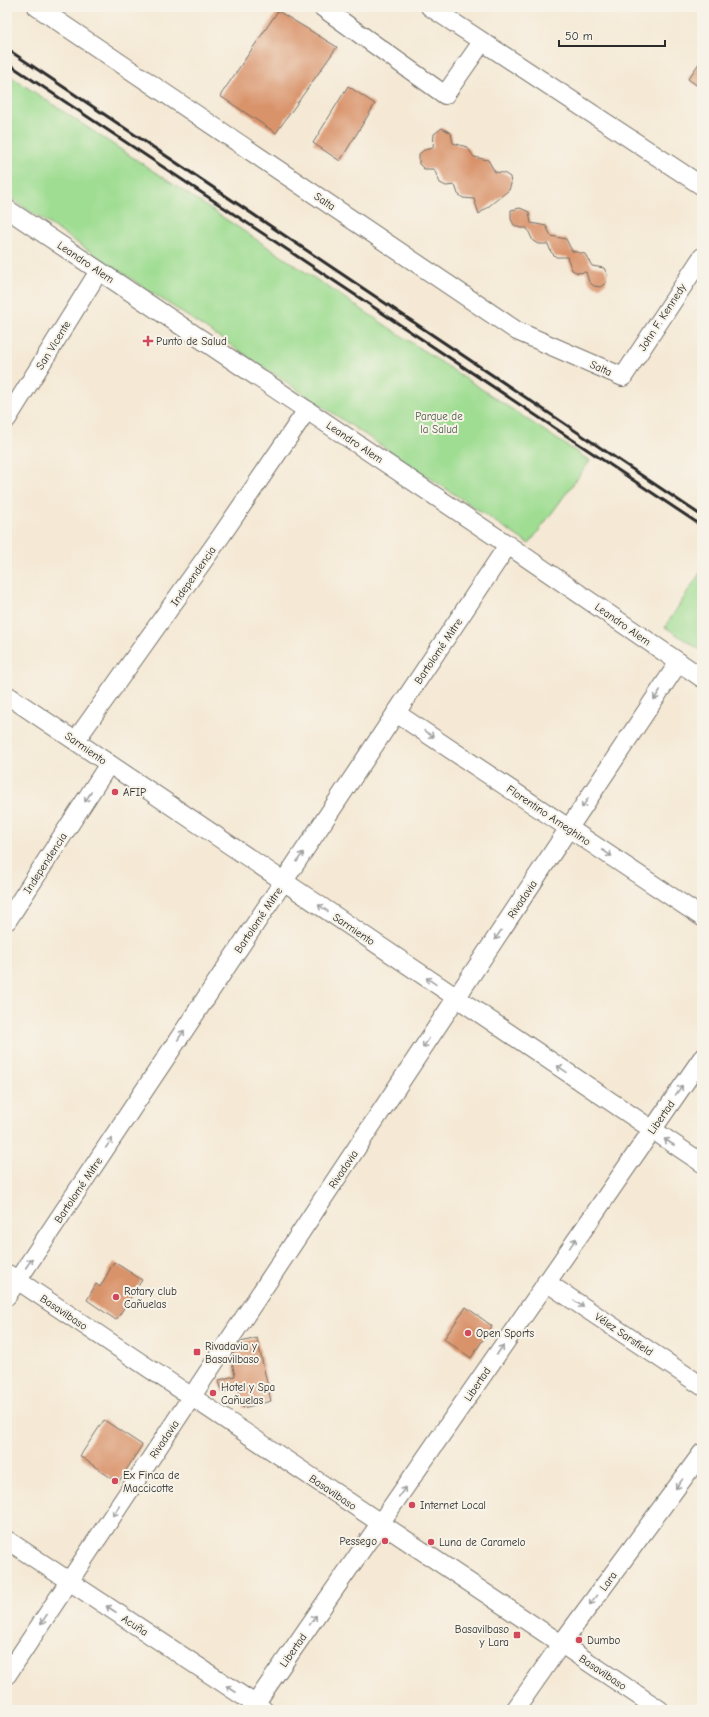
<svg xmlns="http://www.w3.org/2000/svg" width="709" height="1717" font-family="'Comic Neue',sans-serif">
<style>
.green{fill:#9fdd92;stroke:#65845e}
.building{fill:#d9936a}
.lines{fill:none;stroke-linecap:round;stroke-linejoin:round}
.minor-casing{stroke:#726e66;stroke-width:20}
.minor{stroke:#fff;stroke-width:18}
.rail{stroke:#2b2b2b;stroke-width:3}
.oneway{stroke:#a0a0a0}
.poi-dot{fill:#d1495b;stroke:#f7f3e8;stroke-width:1.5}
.labels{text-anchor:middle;stroke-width:4;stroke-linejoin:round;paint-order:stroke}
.street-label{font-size:11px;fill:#2b2b2b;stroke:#f7f3e8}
.poi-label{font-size:11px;fill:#2b2b2b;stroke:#f7f3e8;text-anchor:start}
.park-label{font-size:11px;fill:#485845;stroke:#f7f3e8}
</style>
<rect width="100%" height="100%" fill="#f7f3e8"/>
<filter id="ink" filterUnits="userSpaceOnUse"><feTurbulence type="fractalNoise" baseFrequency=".025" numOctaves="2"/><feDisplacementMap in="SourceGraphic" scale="8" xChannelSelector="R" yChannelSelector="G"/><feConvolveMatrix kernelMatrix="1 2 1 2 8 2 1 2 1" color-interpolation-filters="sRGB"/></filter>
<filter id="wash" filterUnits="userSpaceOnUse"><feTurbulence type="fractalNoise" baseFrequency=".012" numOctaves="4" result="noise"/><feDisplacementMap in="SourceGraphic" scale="16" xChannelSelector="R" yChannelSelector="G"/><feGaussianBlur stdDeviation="0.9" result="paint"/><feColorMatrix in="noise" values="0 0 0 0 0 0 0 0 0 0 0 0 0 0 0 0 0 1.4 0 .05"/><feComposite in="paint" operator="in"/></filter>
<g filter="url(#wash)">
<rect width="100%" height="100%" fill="#f5e9d5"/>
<!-- green -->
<g class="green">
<polygon points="7,74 590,461 529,544 7,196"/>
<polygon points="702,570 702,651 665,627"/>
</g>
<g id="blocks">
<!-- building -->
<g class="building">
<polygon points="278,11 337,47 276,133 220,96"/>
<polygon points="702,59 702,89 688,79"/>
<polygon points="348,86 375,104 340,161 313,143"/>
<polygon points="442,128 451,133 453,143 467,147 474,157 488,160 495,172 504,173 510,177 511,184 509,190 479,214 474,199 463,198 458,194 455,185 446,186 440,183 434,169 424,169 419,164 419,154 424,150 433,148 434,134"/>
<polygon points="520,208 529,212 531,223 546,226 551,236 566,239 572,251 585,254 592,266 604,268 607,274 606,283 600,287 594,286 589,282 586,272 578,273 572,270 567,257 556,257 551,252 548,244 538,244 533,241 527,228 520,228 514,225 511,219 511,210"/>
<polygon points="114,1262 142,1280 116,1320 87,1300 96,1284 100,1287"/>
<polygon points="466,1307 492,1326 471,1358 444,1339"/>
<polygon points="257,1338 271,1401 243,1408 238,1389 222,1392 219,1380 235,1376 231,1357 241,1342"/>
<polygon points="104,1420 142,1445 118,1483 80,1456"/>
</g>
</g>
</g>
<g filter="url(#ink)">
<use href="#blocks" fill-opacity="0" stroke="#726e66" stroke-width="1"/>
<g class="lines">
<!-- minor casing -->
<g class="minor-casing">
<g id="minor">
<polyline points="37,7 517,331 623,377 702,257"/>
<polyline points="322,7 445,95 482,42"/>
<polyline points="430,7 702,186"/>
<polyline points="7,209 508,545 702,678"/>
<polyline points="7,419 99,271"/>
<polyline points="7,695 702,1163"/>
<polyline points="396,713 702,917"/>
<polyline points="76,740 221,536 307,410"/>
<polyline points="7,921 109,764"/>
<polyline points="8,1274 660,1710"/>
<polyline points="546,1282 702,1386"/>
<polyline points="7,1296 508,545"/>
<polyline points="7,1540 264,1710"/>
<polyline points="7,1675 679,662"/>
<polyline points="251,1710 702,1058"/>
<polyline points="515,1710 561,1644 702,1453"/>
</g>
</g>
<!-- minor -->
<use href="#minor" class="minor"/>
<!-- rail -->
<g class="rail">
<polyline points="7,49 702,516"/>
<polyline points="7,63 702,526"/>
</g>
</g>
<!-- one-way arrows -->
<defs><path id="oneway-shaft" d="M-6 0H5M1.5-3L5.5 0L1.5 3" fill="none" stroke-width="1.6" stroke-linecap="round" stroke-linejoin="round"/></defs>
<g class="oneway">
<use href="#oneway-shaft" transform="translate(657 695) rotate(123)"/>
<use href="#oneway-shaft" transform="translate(429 734) rotate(34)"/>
<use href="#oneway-shaft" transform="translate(88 797) rotate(123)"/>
<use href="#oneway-shaft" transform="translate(585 803) rotate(124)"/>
<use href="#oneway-shaft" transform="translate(607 853) rotate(34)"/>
<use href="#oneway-shaft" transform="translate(300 857) rotate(-56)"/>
<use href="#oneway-shaft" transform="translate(323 908) rotate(-146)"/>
<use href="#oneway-shaft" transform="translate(498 935) rotate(124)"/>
<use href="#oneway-shaft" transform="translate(431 981) rotate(-146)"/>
<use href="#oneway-shaft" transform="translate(181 1035) rotate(-56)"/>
<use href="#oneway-shaft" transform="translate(426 1043) rotate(124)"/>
<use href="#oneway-shaft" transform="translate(562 1069) rotate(-146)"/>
<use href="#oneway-shaft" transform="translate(679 1090) rotate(-55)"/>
<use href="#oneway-shaft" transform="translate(669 1142) rotate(-147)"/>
<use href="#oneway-shaft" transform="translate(109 1143) rotate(-56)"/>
<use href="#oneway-shaft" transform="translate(573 1243) rotate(-55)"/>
<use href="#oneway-shaft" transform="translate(29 1263) rotate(-56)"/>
<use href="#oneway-shaft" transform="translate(579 1304) rotate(34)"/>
<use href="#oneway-shaft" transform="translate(500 1350) rotate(-56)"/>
<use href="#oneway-shaft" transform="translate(679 1484) rotate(126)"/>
<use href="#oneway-shaft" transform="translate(402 1492) rotate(-56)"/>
<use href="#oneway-shaft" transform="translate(116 1511) rotate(124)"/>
<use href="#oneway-shaft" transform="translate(593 1600) rotate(126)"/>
<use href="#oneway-shaft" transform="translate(111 1609) rotate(-147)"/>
<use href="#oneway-shaft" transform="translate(44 1619) rotate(124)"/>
<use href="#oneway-shaft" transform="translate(313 1620) rotate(-55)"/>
<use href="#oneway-shaft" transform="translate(231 1689) rotate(-147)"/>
</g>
</g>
<!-- markers -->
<g class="poi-dot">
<path d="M146 335h4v4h4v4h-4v4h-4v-4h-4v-4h4z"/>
<circle cx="115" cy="792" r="4"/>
<circle cx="116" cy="1297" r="4"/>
<circle cx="468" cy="1333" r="4"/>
<rect x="193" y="1348" width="8" height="8" rx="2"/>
<circle cx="213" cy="1393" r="4"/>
<circle cx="115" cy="1481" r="4"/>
<circle cx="412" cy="1505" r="4"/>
<circle cx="385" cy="1541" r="4"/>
<circle cx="431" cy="1542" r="4"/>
<rect x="513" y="1631" width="8" height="8" rx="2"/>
<circle cx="579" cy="1640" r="4"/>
</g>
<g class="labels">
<!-- street labels -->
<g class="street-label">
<text transform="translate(325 201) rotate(34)" y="4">Salta</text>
<text transform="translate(86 262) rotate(34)" y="4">Leandro Alem</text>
<text transform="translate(662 317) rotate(-57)" y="4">John F. Kennedy</text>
<text transform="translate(53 345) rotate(-58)" y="4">San Vicente</text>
<text transform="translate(601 368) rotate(24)" y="4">Salta</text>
<text transform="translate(355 442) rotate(34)" y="4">Leandro Alem</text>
<text transform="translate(193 576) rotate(-55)" y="4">Independencia</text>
<text transform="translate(623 624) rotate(35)" y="4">Leandro Alem</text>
<text transform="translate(438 651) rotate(-56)" y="4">Bartolomé Mitre</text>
<text transform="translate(86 748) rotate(35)" y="4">Sarmiento</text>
<text transform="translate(549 815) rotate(34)" y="4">Florentino Ameghino</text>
<text transform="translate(45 863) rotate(-57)" y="4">Independencia</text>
<text transform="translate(522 899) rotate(-56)" y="4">Rivadavia</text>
<text transform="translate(258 920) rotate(-56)" y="4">Bartolomé Mitre</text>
<text transform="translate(354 929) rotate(34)" y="4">Sarmiento</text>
<text transform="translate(661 1117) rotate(-55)" y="4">Libertad</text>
<text transform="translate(343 1169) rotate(-56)" y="4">Rivadavia</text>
<text transform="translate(78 1190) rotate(-56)" y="4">Bartolomé Mitre</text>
<text transform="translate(64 1312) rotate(34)" y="4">Basavilbaso</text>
<text transform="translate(624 1334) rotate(34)" y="4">Vélez Sarsfield</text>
<text transform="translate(477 1384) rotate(-56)" y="4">Libertad</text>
<text transform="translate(164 1439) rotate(-56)" y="4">Rivadavia</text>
<text transform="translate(333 1492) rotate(34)" y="4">Basavilbaso</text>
<text transform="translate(608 1581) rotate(-54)" y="4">Lara</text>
<text transform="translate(135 1625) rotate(33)" y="4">Acuña</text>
<text transform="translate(293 1650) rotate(-55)" y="4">Libertad</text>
<text transform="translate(603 1672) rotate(34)" y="4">Basavilbaso</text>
</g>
<!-- poi labels -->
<g class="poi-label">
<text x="156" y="345">Punto de Salud</text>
<text x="123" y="796">AFIP</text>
<text x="124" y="1295">Rotary club<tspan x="124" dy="13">Cañuelas</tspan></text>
<text x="476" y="1337">Open Sports</text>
<text x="205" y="1350">Rivadavia y<tspan x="205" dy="13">Basavilbaso</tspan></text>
<text x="221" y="1391">Hotel y Spa<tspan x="221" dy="13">Cañuelas</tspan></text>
<text x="123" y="1479">Ex Finca de<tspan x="123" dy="13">Maccicotte</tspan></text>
<text x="420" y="1509">Internet Local</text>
<text x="377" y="1545" text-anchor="end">Pessego</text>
<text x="439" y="1546">Luna de Caramelo</text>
<text x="509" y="1633" text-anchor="end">Basavilbaso<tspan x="509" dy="13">y Lara</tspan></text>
<text x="587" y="1644">Dumbo</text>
</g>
<!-- park labels -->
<g class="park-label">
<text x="439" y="420">Parque de<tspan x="439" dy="13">la Salud</tspan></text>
</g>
</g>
<!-- margin -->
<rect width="709" height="1717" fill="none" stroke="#f7f3e8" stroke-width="24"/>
<!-- scale -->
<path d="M559 40v6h106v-6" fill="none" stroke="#2b2b2b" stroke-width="2"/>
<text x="565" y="40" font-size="12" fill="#2b2b2b" stroke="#f7f3e8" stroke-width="3" paint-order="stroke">50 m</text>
</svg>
